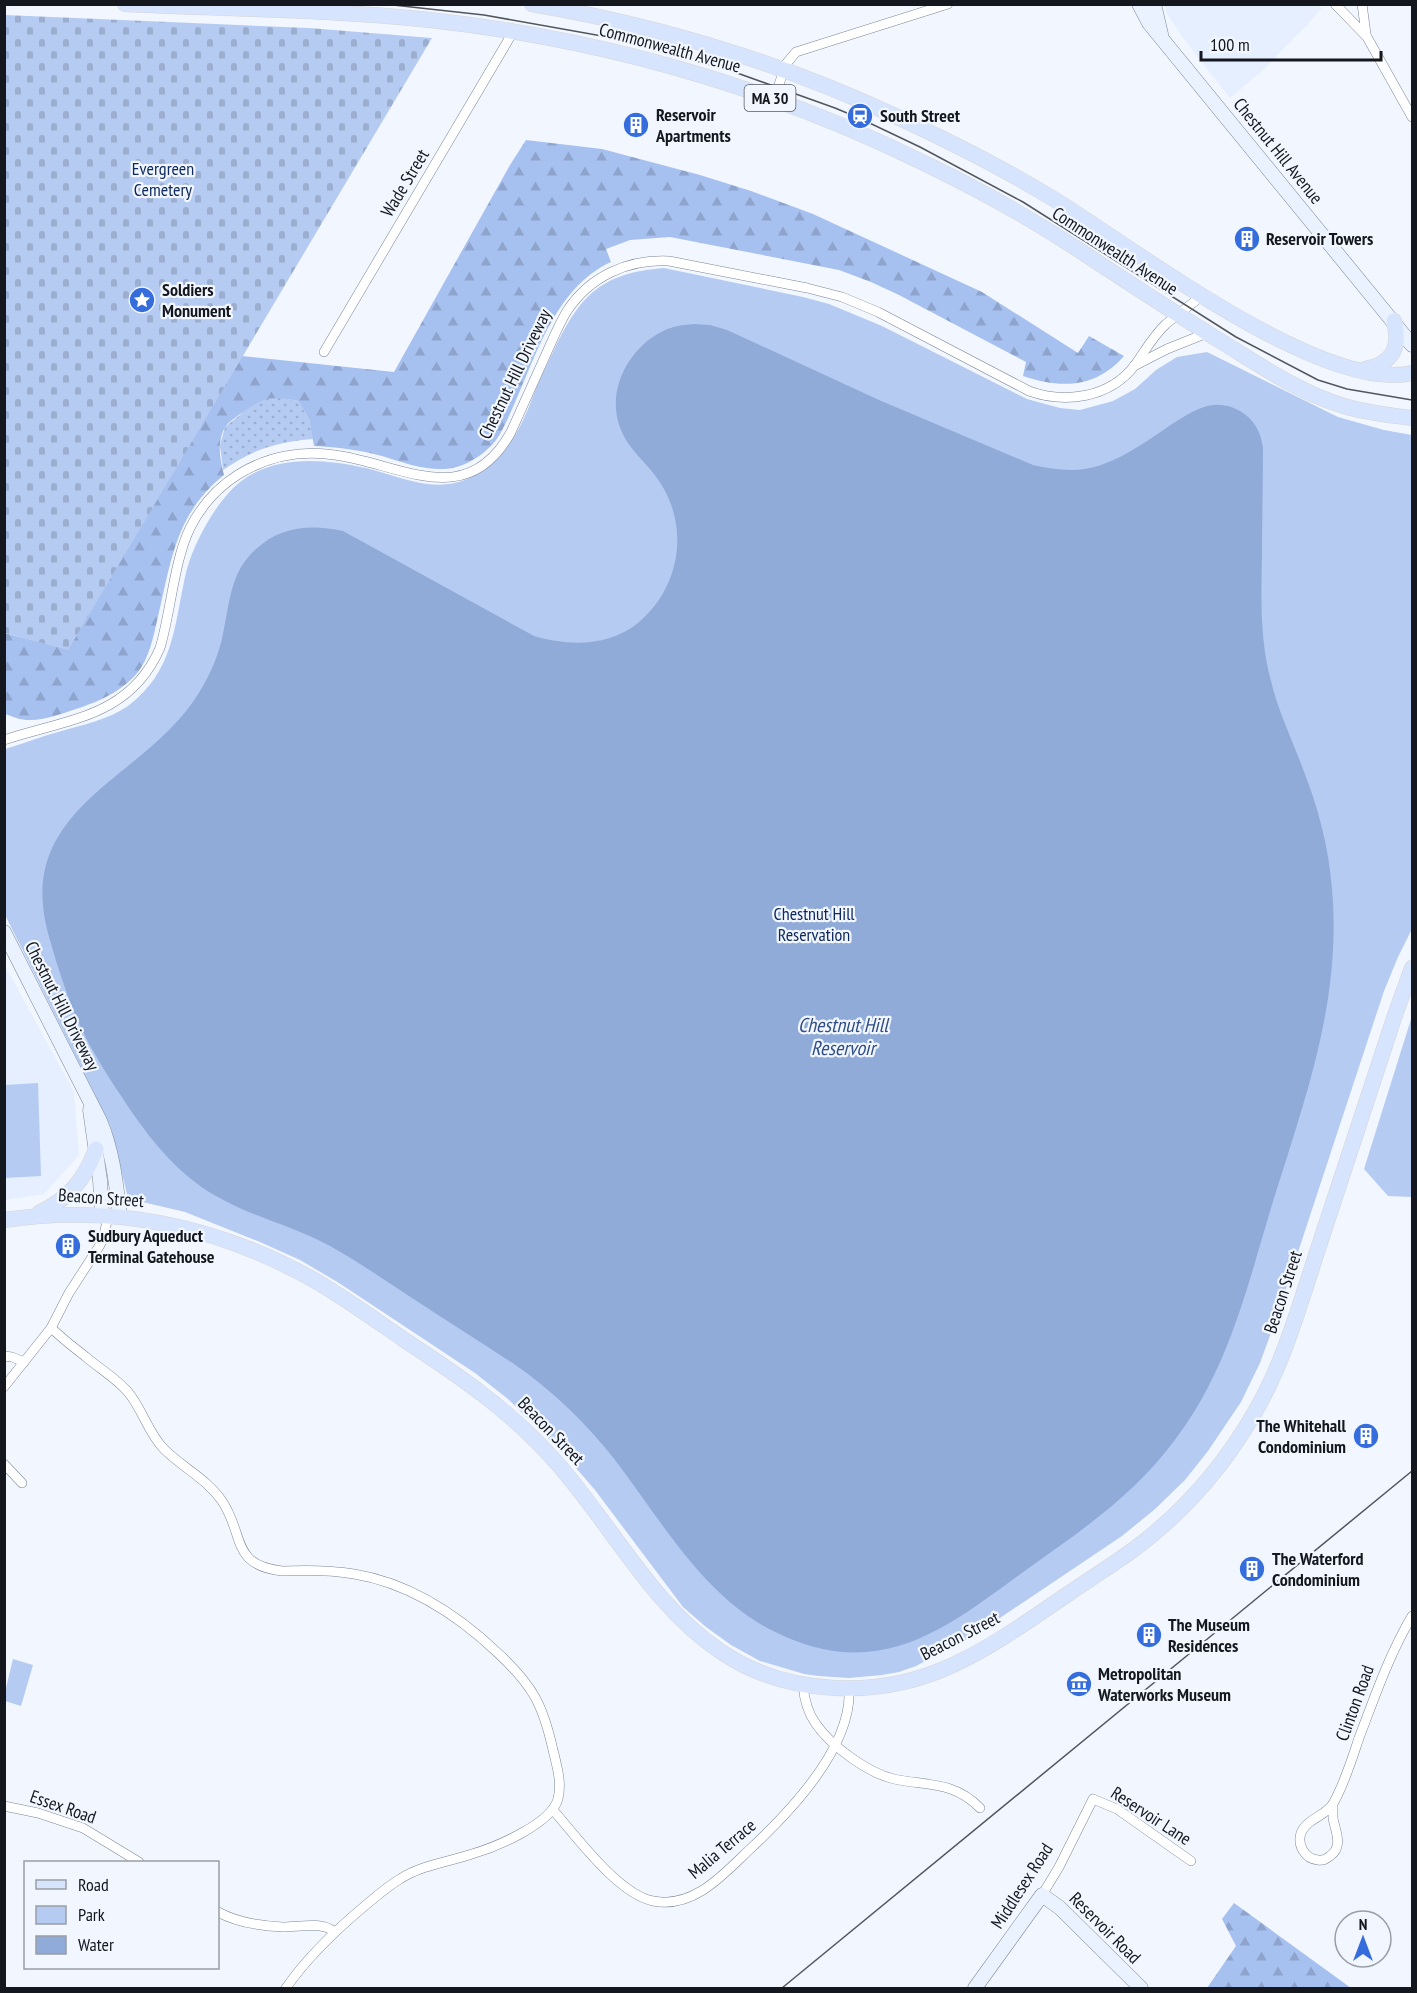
<svg xmlns="http://www.w3.org/2000/svg" width="1417" height="1993" font-family="'PT Sans Narrow',sans-serif">
<style>
.built{fill:#e6efff}
.grass{fill:url(#grass-dots)}
.forest{fill:url(#forest-firs)}
.cemetery{fill:url(#cemetery-stones)}
.park{fill:#b5cbf2}
.water{fill:#91abd9}
.lines{fill:none;stroke-linecap:round;stroke-linejoin:round}
.street-casing{stroke:#7c8698;stroke-width:10}
.secondary-casing{stroke:#7c8698;stroke-width:15}
.primary-casing{stroke:#d5d5d6;stroke-width:16}
.street{stroke:#fff;stroke-width:9}
.secondary{stroke:#eaf2ff;stroke-width:14}
.primary{stroke:#d6e4fe;stroke-width:15}
.tram{stroke:#52565d;stroke-width:1.5}
.labels{text-anchor:middle;stroke-width:4.5;stroke-linejoin:round;paint-order:stroke}
.shield{fill:#f2f7ff;stroke:#575b62;stroke-width:1.5}
.shield-label{font-size:16px;font-weight:bold;fill:#14181e}
.street-label{font-size:18px;fill:#14181e;stroke:#f2f7ff}
.poi-label{font-size:18px;font-weight:bold;fill:#14181e;stroke:#f2f7ff;text-anchor:start}
.park-label{font-size:18px;fill:#0e2960;stroke:#f2f7ff}
.water-label{font-size:20px;font-style:italic;fill:#2f4d87;stroke:#f2f7ff}
</style>
<defs>
<pattern id="grass-dots" width="8" height="8" patternUnits="userSpaceOnUse" patternTransform="scale(1.5)"><rect width="8" height="8" fill="#b5cbf2"/><path d="M2 2h.1M6 6h.1" fill="none" stroke="#9baecf" stroke-width="1.8" stroke-linecap="round"/></pattern>
<pattern id="forest-firs" width="22" height="20" patternUnits="userSpaceOnUse" patternTransform="scale(1.5)"><rect width="22" height="20" fill="#a6c0ef"/><path d="M5 1l3.5 6h-7zM16 11l3.5 6h-7z" fill="#8ea4cc"/></pattern>
<pattern id="cemetery-stones" width="16" height="16" patternUnits="userSpaceOnUse" patternTransform="scale(1.5)"><rect width="16" height="16" fill="#b5cbf2"/><path d="M2 7V4a2 2 0 0 1 4 0v3zM10 15v-3a2 2 0 0 1 4 0v3z" fill="#9baecf"/></pattern>
</defs>
<rect width="100%" height="100%" fill="#f2f7ff"/>
<!-- built -->
<g class="built">
<polygon points="1318,5 1322,8 1306,26 1262,71 1230,98 1183,38 1166,12 1165,5"/>
<polygon points="4,964 74,1092 79,1155 44,1194 5,1200"/>
</g>
<!-- grass -->
<path class="grass" d="M277,397L298,401L309,419L313,439C277,442 253,449 223,470L220,445L225,427L257,401Z"/>
<!-- forest -->
<g class="forest">
<path d="M526,140L602,149L700,175L751,191L813,214L982,292L1078,353L1089,336L1124,356C1096,388 1062,389 1023,376L1026,362L899,295L871,282L839,270L670,237L630,240L606,249L611,262C547,291 531,378 500,434C490,452 464,469 444,469C422,470 402,462 382,456C360,450 337,447 314,446L309,419L298,401C272,396 263,397 242,413C236,417 227,423 224,429C217,443 220,460 224,475C174,515 171,564 157,621C153,638 149,658 138,672C123,691 98,702 76,709C61,714 43,721 27,720C20,720 11,716 5,714L4,633L68,649L242,356L394,372L510,165Z"/>
<polygon points="1234,1903 1351,1988 1207,1988 1236,1946 1222,1919"/>
</g>
<!-- cemetery -->
<polygon class="cemetery" points="5,15 309,28 432,38 68,650 5,633"/>
<!-- park -->
<g class="park">
<path d="M664,268L803,297L829,304L882,326L1027,399L1060,408L1080,410L1113,401L1135,389L1156,370L1177,357L1207,352L1338,417L1384,430L1412,435V929L1398,957L1384,991L1276,1319L1260,1363L1241,1402L1208,1451L1185,1480L1154,1510L1122,1536L991,1624L968,1639L916,1666L899,1672L882,1675L849,1678L819,1676L804,1674L760,1661L731,1645L706,1627L683,1607L595,1490L564,1454L508,1399L475,1373L339,1283L300,1260L260,1242L185,1212L134,1200L127,1194L110,1125L5,915V749C22,744 40,737 58,732C81,725 108,720 128,706C173,672 174,628 185,577C191,547 216,501 240,482C276,454 325,459 366,468C405,478 440,497 479,473C506,457 521,428 532,399C538,382 547,365 555,348C581,294 602,273 664,268Z"/>
<polygon points="1412,1016 1412,1197 1388,1196 1364,1169"/>
<polygon points="38,1083 41,1176 5,1178 5,1085"/>
<polygon points="13,1659 33,1665 21,1706 5,1701 5,1692"/>
</g>
<!-- water -->
<path class="water" d="M694,324L710,325L727,330L879,400L1033,465C1056,470 1079,473 1101,465C1127,456 1150,439 1172,424C1185,416 1198,407 1213,405C1223,404 1231,406 1240,411C1254,419 1261,432 1263,448C1263,484 1262,521 1262,557C1261,599 1260,640 1271,681C1278,711 1292,739 1303,769C1318,807 1329,848 1332,889C1342,1003 1304,1101 1271,1208C1247,1288 1228,1369 1177,1437C1136,1494 1082,1530 1026,1570C949,1626 885,1680 786,1637C708,1605 664,1524 615,1460C586,1423 553,1391 514,1364C479,1341 444,1319 409,1296C383,1279 357,1261 330,1246C293,1226 252,1217 216,1196C179,1175 153,1143 129,1108C118,1091 106,1074 96,1056C75,1021 61,979 50,940C9,805 147,781 200,691C211,673 219,654 223,634C230,602 230,572 256,549C281,526 311,524 343,531L534,636C568,646 608,647 638,623C679,589 690,530 661,484C649,464 630,452 621,430C605,392 628,348 663,331C673,326 683,325 694,324Z"/>
<g class="lines">
<!-- street casing -->
<g class="street-casing">
<g id="street">
<polyline points="1335,4 1367,37 1412,117"/>
<polyline points="1362,4 1366,34"/>
<polyline points="774,99 786,64 796,52 948,4"/>
<polyline points="324,352 513,32"/>
<polyline points="1134,366 1167,349 1207,333"/>
<path d="M4,740C68,719 130,717 160,648C171,611 174,561 190,528C201,506 218,487 239,474C268,456 302,450 335,455C401,464 467,512 511,432C523,405 535,379 547,352C553,339 559,324 567,311C590,276 628,259 669,261L807,288L842,297L878,312L1029,391C1065,404 1110,398 1135,365C1145,351 1153,336 1166,324C1178,314 1190,305 1203,295"/>
<path d="M51,1328C62,1338 74,1348 86,1357C100,1369 116,1378 128,1392C143,1410 148,1433 164,1449C183,1468 207,1479 222,1501C245,1535 230,1565 282,1571C306,1570 331,1570 354,1574C410,1583 459,1616 499,1654C533,1686 543,1705 553,1750C557,1766 562,1783 558,1799C551,1824 496,1847 472,1854C448,1862 422,1865 400,1879C388,1886 378,1895 367,1904C337,1929 308,1956 286,1988"/>
<polyline points="4,1356 12,1357 24,1362"/>
<polyline points="4,1387 51,1328 69,1293 100,1245 104,1236 108,1215"/>
<polyline points="4,1464 22,1483"/>
<path d="M803,1684C804,1698 807,1712 816,1724C831,1746 868,1773 894,1779C927,1786 954,1781 980,1808"/>
<path d="M1333,1804C1333,1809 1333,1814 1333,1818C1335,1831 1344,1846 1330,1856C1326,1859 1323,1861 1318,1860C1305,1859 1297,1845 1301,1833C1307,1818 1327,1816 1334,1802C1345,1782 1352,1759 1359,1738C1375,1696 1389,1655 1412,1616"/>
<polyline points="4,1806 38,1813 83,1828 139,1862"/>
<path d="M553,1810C576,1836 618,1894 653,1901C693,1909 723,1875 749,1850C789,1813 853,1747 849,1688"/>
<polyline points="1042,1895 1059,1867 1093,1799 1117,1809 1191,1861"/>
<path d="M218,1912C238,1923 260,1926 283,1927C300,1927 320,1921 335,1932"/>
</g>
</g>
<!-- secondary casing -->
<g class="secondary-casing">
<g id="secondary">
<polyline points="1139,4 1149,23 1412,345"/>
<polyline points="1154,4 1161,34"/>
<path d="M4,932L100,1121C113,1152 116,1183 120,1216"/>
<polyline points="90,1110 100,1180 102,1214"/>
<polyline points="975,1988 1042,1895 1060,1908 1141,1988"/>
</g>
</g>
<!-- primary casing -->
<g class="primary-casing">
<g id="primary">
<path d="M125,4C227,9 329,9 430,20C602,39 770,87 926,164C980,190 1032,219 1082,252C1129,283 1175,313 1222,342C1261,366 1300,393 1344,406C1366,413 1390,415 1412,418"/>
<path d="M532,4C655,25 779,62 893,115C947,140 1001,167 1052,198C1131,246 1322,394 1412,373"/>
<path d="M1365,369C1392,364 1401,348 1394,321"/>
<path d="M39,1213C68,1199 85,1180 96,1149"/>
<path d="M4,1220C113,1204 218,1226 314,1280C345,1298 374,1319 403,1339C458,1375 511,1411 555,1461C610,1522 651,1605 720,1651C787,1697 880,1699 953,1665C994,1646 1031,1619 1068,1594C1090,1579 1112,1565 1133,1550C1183,1513 1224,1466 1255,1412C1284,1362 1300,1304 1318,1249C1343,1172 1369,1095 1394,1018L1412,968"/>
</g>
</g>
<!-- street -->
<use href="#street" class="street"/>
<!-- secondary -->
<use href="#secondary" class="secondary"/>
<!-- primary -->
<use href="#primary" class="primary"/>
<!-- tram -->
<g class="tram">
<polyline points="384,4 484,15 602,36 726,69 835,108 859,118 920,147 1023,202 1236,337 1318,380 1347,389 1412,400"/>
<polyline points="782,1988 1412,1471"/>
</g>
</g>
<!-- icons -->
<defs>
<g id="station-disc" transform="scale(1.35)"><circle r="9.5" fill="#366ddc" stroke="#f2f7ff"/><path d="M-3-6H3Q5-6 5-4V2Q5 4 3 4L4.5 6H3L1.5 4h-3L-3 6H-4.5L-3 4Q-5 4-5 2V-4Q-5-6-3-6ZM-3.5-4v3h7v-3ZM-3.5 1v1.5H-2V1ZM2 1v1.5H3.5V1Z" fill="#fff"/></g>
<g id="building-disc" transform="scale(1.35)"><circle r="9.5" fill="#366ddc" stroke="#f2f7ff"/><path d="M-4-6H4V6H1V3H-1V6H-4ZM-2.5-4.3h1.7v1.8h-1.7ZM.8-4.3h1.7v1.8H.8ZM-2.5-1h1.7V.8h-1.7ZM.8-1h1.7V.8H.8Z" fill="#fff"/></g>
<g id="sight-disc" transform="scale(1.35)"><circle r="9.5" fill="#366ddc" stroke="#f2f7ff"/><path d="M0-6L1.8-2.2L6-1.7L2.9 1.2L3.7 5.4L0 3.3L-3.7 5.4L-2.9 1.2L-6-1.7L-1.8-2.2Z" fill="#fff"/></g>
<g id="museum-disc" transform="scale(1.35)"><circle r="9.5" fill="#366ddc" stroke="#f2f7ff"/><path d="M0-6L6-3V-2H-6V-3ZM-5-1h2V3h-2ZM-1-1h2V3h-2ZM3-1h2V3H3ZM-6 4H6V6H-6Z" fill="#fff"/></g>
</defs>
<g fill-rule="evenodd">
<use href="#station-disc" x="860" y="116"/>
<use href="#building-disc" x="636" y="125"/>
<use href="#building-disc" x="1247" y="239"/>
<use href="#sight-disc" x="142" y="300"/>
<use href="#building-disc" x="68" y="1246"/>
<use href="#building-disc" x="1366" y="1436"/>
<use href="#building-disc" x="1252" y="1569"/>
<use href="#building-disc" x="1149" y="1635"/>
<use href="#museum-disc" x="1079" y="1684"/>
</g>
<g class="labels">
<!-- shield labels -->
<rect class="shield" x="744.5" y="85" width="51" height="26" rx="4.5"/>
<g class="shield-label">
<text x="770" y="104">MA 30</text>
</g>
<!-- street labels -->
<g class="street-label">
<text transform="translate(670 48) rotate(15)" y="6">Commonwealth Avenue</text>
<text transform="translate(1278 151) rotate(51)" y="6">Chestnut Hill Avenue</text>
<text transform="translate(405 183) rotate(-59)" y="6">Wade Street</text>
<text transform="translate(1115 251) rotate(33)" y="6">Commonwealth Avenue</text>
<text transform="translate(515 374) rotate(-64)" y="6">Chestnut Hill Driveway</text>
<text transform="translate(62 1006) rotate(63)" y="6">Chestnut Hill Driveway</text>
<text transform="translate(101 1198) rotate(4)" y="6">Beacon Street</text>
<text transform="translate(1283 1292) rotate(-72)" y="6">Beacon Street</text>
<text transform="translate(551 1431) rotate(46)" y="6">Beacon Street</text>
<text transform="translate(960 1636) rotate(-27)" y="6">Beacon Street</text>
<text transform="translate(1355 1703) rotate(-70)" y="6">Clinton Road</text>
<text transform="translate(63 1807) rotate(19)" y="6">Essex Road</text>
<text transform="translate(1151 1816) rotate(33)" y="6">Reservoir Lane</text>
<text transform="translate(722 1849) rotate(-40)" y="6">Malia Terrace</text>
<text transform="translate(1022 1886) rotate(-57)" y="6">Middlesex Road</text>
<text transform="translate(1105 1928) rotate(45)" y="6">Reservoir Road</text>
</g>
<!-- poi labels -->
<g class="poi-label">
<text x="656" y="121">Reservoir<tspan x="656" dy="21">Apartments</tspan></text>
<text x="880" y="122">South Street</text>
<text x="1266" y="245">Reservoir Towers</text>
<text x="162" y="296">Soldiers<tspan x="162" dy="21">Monument</tspan></text>
<text x="88" y="1242">Sudbury Aqueduct<tspan x="88" dy="21">Terminal Gatehouse</tspan></text>
<text x="1346" y="1432" text-anchor="end">The Whitehall<tspan x="1346" dy="21">Condominium</tspan></text>
<text x="1272" y="1565">The Waterford<tspan x="1272" dy="21">Condominium</tspan></text>
<text x="1168" y="1631">The Museum<tspan x="1168" dy="21">Residences</tspan></text>
<text x="1098" y="1680">Metropolitan<tspan x="1098" dy="21">Waterworks Museum</tspan></text>
</g>
<!-- park labels -->
<g class="park-label">
<text x="163" y="175">Evergreen<tspan x="163" dy="21">Cemetery</tspan></text>
<text x="814" y="920">Chestnut Hill<tspan x="814" dy="21">Reservation</tspan></text>
</g>
<!-- water labels -->
<g class="water-label">
<text x="843" y="1032">Chestnut Hill<tspan x="843" dy="23">Reservoir</tspan></text>
</g>
</g>
<!-- border -->
<rect width="1417" height="1993" fill="none" stroke="#14181e" stroke-width="12"/>
<!-- legend -->
<rect x="24" y="1861" width="195" height="108" fill="#f2f7ff" stroke="#999ea5" stroke-width="1.5"/>
<rect x="36" y="1880" width="30" height="9" fill="#d6e4fe" stroke="#999ea5" stroke-width="1.5"/>
<text x="78" y="1891" font-size="18" fill="#14181e">Road</text>
<rect x="36" y="1906" width="30" height="18" fill="#b5cbf2" stroke="#999ea5" stroke-width="1.5"/>
<text x="78" y="1921" font-size="18" fill="#14181e">Park</text>
<rect x="36" y="1936" width="30" height="18" fill="#91abd9" stroke="#999ea5" stroke-width="1.5"/>
<text x="78" y="1951" font-size="18" fill="#14181e">Water</text>
<!-- north arrow -->
<g transform="translate(1363 1939)"><circle r="28" fill="#f2f7ff" stroke="#999ea5" stroke-width="1.5"/>
<path d="M0-4.5L10 22L0 15L-10 22Z" fill="#366ddc"/>
<text y="-9" font-size="16" font-weight="bold" text-anchor="middle" fill="#14181e">N</text>
</g>
<!-- scale -->
<path d="M1201 51v9h180v-9" fill="none" stroke="#14181e" stroke-width="3"/>
<text x="1210" y="51" font-size="18" fill="#14181e" stroke="#f2f7ff" stroke-width="4.5" paint-order="stroke">100 m</text>
</svg>
